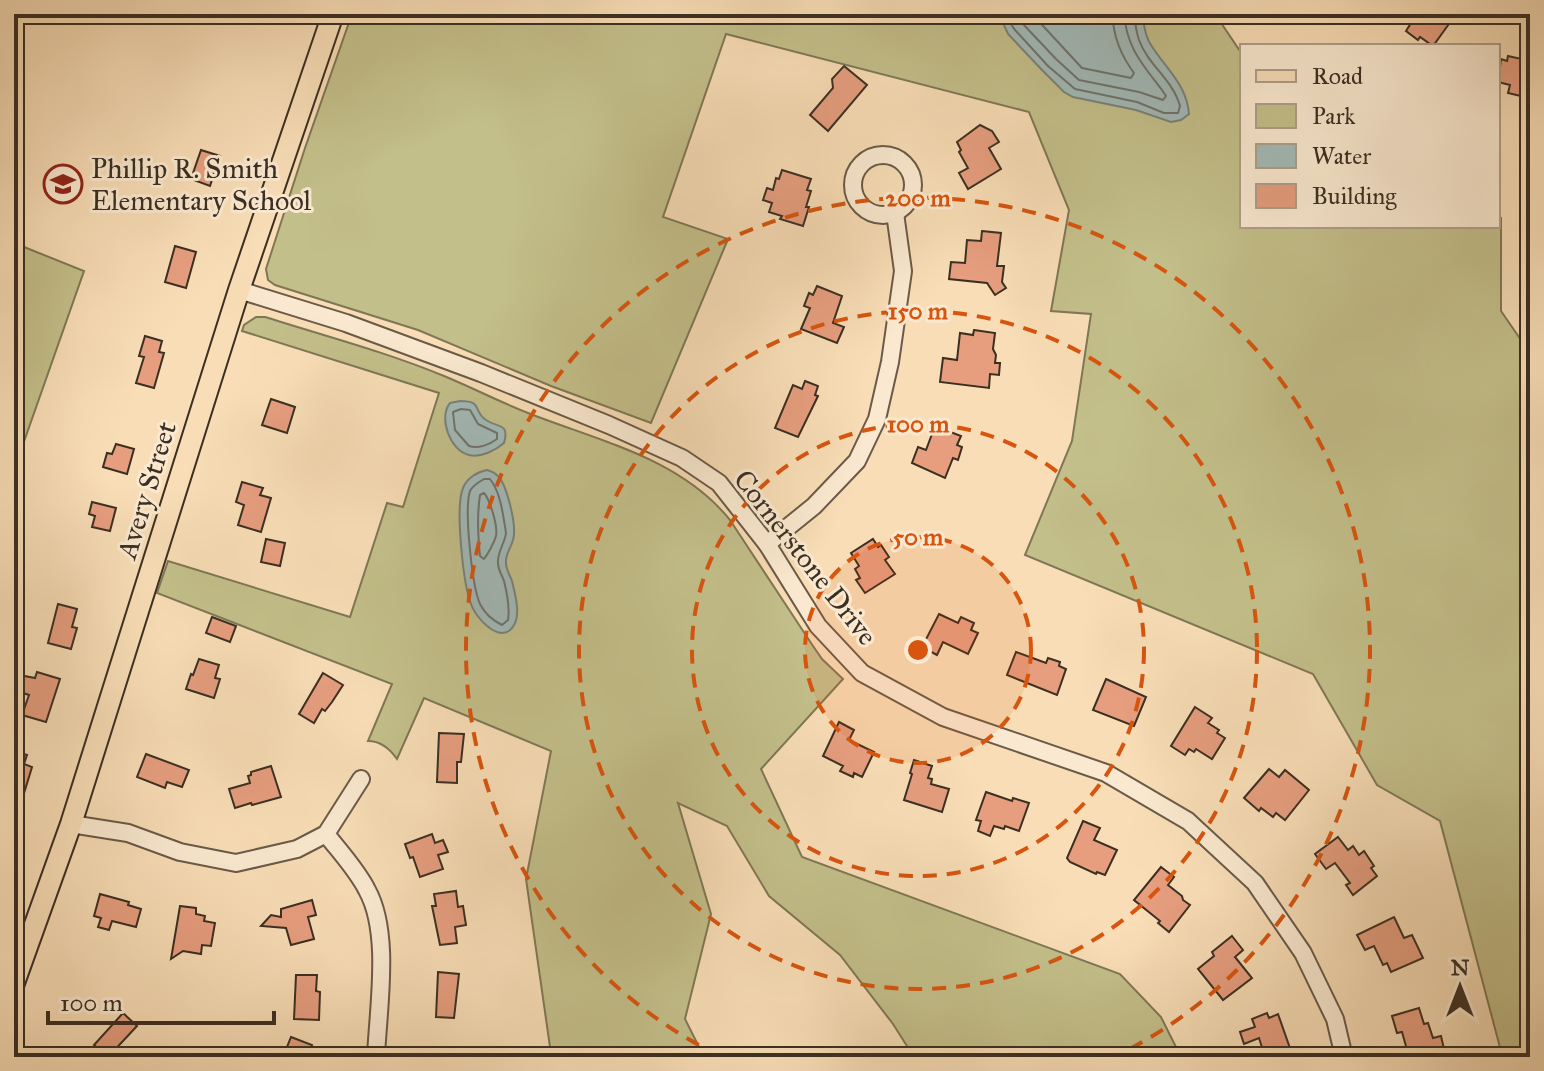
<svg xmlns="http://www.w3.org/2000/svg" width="1544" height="1071" font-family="'IM FELL Great Primer',serif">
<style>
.green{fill:#c3bf8a;stroke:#7f7756;stroke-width:2}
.water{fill:#a2bab8;stroke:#79827c;stroke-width:2}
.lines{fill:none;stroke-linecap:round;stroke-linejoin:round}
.shore{stroke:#6e746d;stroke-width:2}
.building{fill:#e69e7f;stroke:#3b2f22;stroke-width:2}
.minor-casing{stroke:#6a5a47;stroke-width:20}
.major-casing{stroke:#3b2f22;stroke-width:24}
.minor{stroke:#fae9d0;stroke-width:16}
.major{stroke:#f8ddb6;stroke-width:20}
.ring{fill:none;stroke:#d7550e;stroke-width:4;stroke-dasharray:14 10}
.labels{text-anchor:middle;stroke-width:6;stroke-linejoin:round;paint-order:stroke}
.poi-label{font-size:28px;fill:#3b2f22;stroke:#fae9d0;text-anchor:start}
.street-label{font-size:28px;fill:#3b2f22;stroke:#fae9d0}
.centre{fill:#d7550e;stroke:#fae9d0;stroke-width:4}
.ring-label{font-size:24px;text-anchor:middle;font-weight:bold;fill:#d7550e;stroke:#fae9d0;stroke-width:6;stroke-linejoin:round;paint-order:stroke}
</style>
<rect width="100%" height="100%" fill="#f8ddb6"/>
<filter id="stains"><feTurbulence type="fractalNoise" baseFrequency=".0025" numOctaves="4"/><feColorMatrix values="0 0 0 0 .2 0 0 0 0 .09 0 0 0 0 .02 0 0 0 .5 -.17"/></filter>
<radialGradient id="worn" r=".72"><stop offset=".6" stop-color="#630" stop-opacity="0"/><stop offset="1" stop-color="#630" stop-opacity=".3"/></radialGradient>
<!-- green -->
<g class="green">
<polygon points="352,14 1215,14 1242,54 1242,226 1498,226 1498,217 1501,218 1501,311 1530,353 1530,1057 1492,1057 1502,1055 1440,821 1377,785 1313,674 1025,555 1072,441 1091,314 1051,311 1069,210 1029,112 726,34 663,217 728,239 651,423 551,386 418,330 275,285 268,280 266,269 305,148"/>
<polygon points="14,243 84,271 14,470"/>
<path d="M256,317H265C325,336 386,352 444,376C473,388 500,402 528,413C599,441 680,458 730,520L811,643L822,659L843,679L761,769L802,857L1120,974L1161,1017L1181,1057H914L893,1024L840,955L769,896L727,826L678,803L711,914L685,1019L704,1057H568L550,1047L526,879L551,751L424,698L397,759C390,749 381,741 368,741L392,684L157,593L168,561L350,617L387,503L403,507L439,393L242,331L244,325Z"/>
</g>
<!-- water -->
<g class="water">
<path d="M994,14H1141C1145,24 1144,35 1151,45C1166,69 1187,85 1189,114L1181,120L1171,122L1136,110L1073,97L1064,92L1043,71L1008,34L1004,25Z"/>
<path d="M460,401C484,401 472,411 486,420C497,428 510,422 504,443C496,450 481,458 469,455C450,451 438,417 450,403Z"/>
<path d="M487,470C493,472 493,471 498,476C507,485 515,521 514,534C514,545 505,552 506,563C506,570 510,575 512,581C515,594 522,617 512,628C509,632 505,633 501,633C488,631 475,615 471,604C463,583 455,507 463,488C467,478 477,472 487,470Z"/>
</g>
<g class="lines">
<!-- shore -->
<g class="shore">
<path d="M1004,14L1015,30L1048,66L1075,89L1137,102L1164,113H1178L1180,106C1173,80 1148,65 1139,40C1136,31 1135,23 1134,14"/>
<path d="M1018,14L1023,24L1056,59L1079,80L1139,92L1163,100L1166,96L1162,90C1142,64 1127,48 1124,14"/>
<path d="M1032,14L1082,68L1131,78L1134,73C1120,54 1114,37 1112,14"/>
<path d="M461,409L470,410L478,424L497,433V439C489,445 478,449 469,446L455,430L453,412Z"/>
<path d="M484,479H490C501,493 503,515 506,533C505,543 497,552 498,563C498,570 502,575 504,581C507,593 510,608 508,620L502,625C492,620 485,614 480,604C472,586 464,509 470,491C473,485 479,482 484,479Z"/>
<path d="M484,493C490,500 498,526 496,536C494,543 488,554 484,559L480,556C478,537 477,514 480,495Z"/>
</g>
</g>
<!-- building -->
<g class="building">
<polygon points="1398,14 1441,14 1451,21 1433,46 1420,37 1418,40 1406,31 1411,23"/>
<polygon points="1508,56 1530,61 1530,90 1523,89 1521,96 1508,93 1510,85 1498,82 1501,59 1507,61"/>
<polygon points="844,66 867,85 828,131 810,115 833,88 832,79"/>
<polygon points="980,125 992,131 999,142 989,148 1001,169 968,189 959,173 968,168 959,152 961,150 957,142"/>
<polygon points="201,150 220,156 210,186 191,179"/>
<polygon points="782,170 811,179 807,190 811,191 806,207 809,207 803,226 780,219 782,216 769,212 772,203 763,200 767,188 773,190 776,178 779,179"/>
<polygon points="982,231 1001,233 997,266 1004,266 1002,282 1006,288 995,295 987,283 949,279 951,262 965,263 967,240 981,241"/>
<polygon points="175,246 196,252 186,288 165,282"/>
<polygon points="817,286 842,296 833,323 844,327 837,343 801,329 810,308 804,306 809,293 813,295"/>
<polygon points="974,330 995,333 993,349 996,355 995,363 1000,363 999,375 990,374 989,388 940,382 943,358 957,360 960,333 973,335"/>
<polygon points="145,336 162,341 159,352 164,353 154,388 136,383 144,357 139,356"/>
<polygon points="805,381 818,386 815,395 818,396 798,437 775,428 793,385 802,389"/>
<polygon points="271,399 295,407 287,433 262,425"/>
<polygon points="935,426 961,436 957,445 962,447 958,460 953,458 945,478 912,463 918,447 926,450"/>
<polygon points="116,444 134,449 127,474 103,467 107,453 112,454"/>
<polygon points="242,482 263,488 260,495 271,498 261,532 238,525 244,505 236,502"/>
<polygon points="92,502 116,508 110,531 92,527 95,516 89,514"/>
<polygon points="266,539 285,543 280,566 261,562"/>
<polygon points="873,539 878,547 881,545 889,557 885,560 895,574 865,593 856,580 860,578 855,569 859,566 851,553"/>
<polygon points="58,604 77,609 72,627 77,628 71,649 48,643"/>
<polygon points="939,614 958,623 961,617 974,623 971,630 978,633 968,654 943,642 937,655 922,647"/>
<polygon points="212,617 236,626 230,642 206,633"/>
<polygon points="1016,652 1046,663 1048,658 1060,662 1059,666 1066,669 1057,695 1007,675"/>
<polygon points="199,659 219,665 215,678 220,679 214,698 186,689 191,674 193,675"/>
<polygon points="37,672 60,679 46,722 22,715 29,695 14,690 14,674 35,678"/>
<polygon points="323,673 343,685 332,702 325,711 322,709 314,723 299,714"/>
<polygon points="1106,679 1146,697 1134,726 1093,710"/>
<polygon points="1195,707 1212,718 1208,723 1219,730 1217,733 1225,738 1212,759 1196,749 1194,752 1189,749 1185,755 1171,746"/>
<polygon points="839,722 854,730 849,740 874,752 862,777 854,773 853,777 840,771 843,766 823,756"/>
<polygon points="439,733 464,734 461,762 457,762 457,783 437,782"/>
<polygon points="14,751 27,755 24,764 32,767 17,816 14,816"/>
<polygon points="146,754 189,770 182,787 167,782 165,788 137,777"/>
<polygon points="914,760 932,766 928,778 932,779 931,784 949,789 942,812 904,800 912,774 910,773"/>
<polygon points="271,766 281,797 252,805 251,803 235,808 229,789 250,783 248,776 251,775 251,772"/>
<polygon points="1269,769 1279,777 1285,770 1309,790 1285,820 1276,813 1273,817 1261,808 1259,811 1244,798"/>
<polygon points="986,792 1012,801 1013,798 1029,803 1019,831 1005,826 1004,829 994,826 990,836 978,831 981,821 976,820"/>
<polygon points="1083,821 1100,828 1094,840 1117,850 1105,875 1097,872 1096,874 1070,862 1067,858"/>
<polygon points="432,834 435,843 443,840 448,852 438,855 443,869 420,877 413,857 410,858 405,844"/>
<polygon points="1338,837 1348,850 1353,846 1359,855 1364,851 1374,866 1371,868 1377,876 1353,895 1346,885 1350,883 1335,863 1326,869 1315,854"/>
<polygon points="1161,867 1174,877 1168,885 1182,896 1183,900 1190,905 1169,932 1158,923 1160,921 1134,900"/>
<polygon points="456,891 458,907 463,906 466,925 455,927 457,943 440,945 432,906 436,906 434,894"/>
<polygon points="100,894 129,902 128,905 141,909 136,927 112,921 109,930 98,927 101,918 94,916"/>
<polygon points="312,900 316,915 308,917 314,939 291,945 286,928 261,926 271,915 281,917 281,909"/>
<polygon points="180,906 196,908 196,914 205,916 204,921 215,923 211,946 202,945 201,954 183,951 171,959"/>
<polygon points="1394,917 1404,938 1412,935 1423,958 1391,972 1387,963 1383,965 1374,946 1365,950 1357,935"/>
<polygon points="1232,936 1243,950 1235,957 1252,978 1223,1000 1198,969 1214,956 1212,952"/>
<polygon points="438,972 459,974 454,1018 436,1017"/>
<polygon points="296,975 317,975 316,991 320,992 319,1020 294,1019"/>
<polygon points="1419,1008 1424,1024 1428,1023 1433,1038 1441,1036 1444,1049 1442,1049 1444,1057 1409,1057 1402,1032 1397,1033 1392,1016"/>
<polygon points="123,1013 137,1026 108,1057 94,1045"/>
<polygon points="1267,1013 1269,1018 1278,1014 1292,1054 1285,1057 1265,1057 1259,1038 1244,1044 1240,1032 1255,1027 1252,1019"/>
<polygon points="291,1037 312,1045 308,1057 283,1057"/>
</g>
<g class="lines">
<!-- minor casing -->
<g class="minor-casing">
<g id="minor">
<circle cx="883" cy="185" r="30"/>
<polyline points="239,290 346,323 481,373 609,425 682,458 719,483 767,544 818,626 862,673 943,717 1106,773 1188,821 1255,883 1303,953 1335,1019 1344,1057"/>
<polyline points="767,544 814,506 857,461 877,419 890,362 903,271 895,213"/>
<polyline points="71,824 128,833 180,852 236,863 297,849 326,834 361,779"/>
<path d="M326,834C340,852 357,870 367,890C391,933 378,1008 376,1057"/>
</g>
</g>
<!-- major casing -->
<g class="major-casing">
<polyline id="major" points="14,983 71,824 239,290 333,14"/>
</g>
<!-- minor -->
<use href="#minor" class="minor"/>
<!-- major -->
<use href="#major" class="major"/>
</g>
<!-- distance rings -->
<circle cx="918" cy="650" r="113" fill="#d7550e" fill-opacity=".12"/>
<g class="ring">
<circle cx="918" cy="650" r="113"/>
<circle cx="918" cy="650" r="226"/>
<circle cx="918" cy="650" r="339"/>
<path d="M720 1056A452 452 0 1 1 1116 1056"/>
</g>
<!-- icons -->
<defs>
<g id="school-ring" transform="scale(2)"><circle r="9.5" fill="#fae9d0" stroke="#8f2418" stroke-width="1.5"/><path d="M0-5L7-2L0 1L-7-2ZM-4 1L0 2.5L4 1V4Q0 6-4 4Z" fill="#8f2418"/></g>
</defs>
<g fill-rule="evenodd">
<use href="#school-ring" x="63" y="184"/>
</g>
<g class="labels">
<!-- poi labels -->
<g class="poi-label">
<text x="91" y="178">Phillip R. Smith<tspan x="91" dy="32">Elementary School</tspan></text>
</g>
<!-- street labels -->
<g class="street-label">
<text transform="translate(146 490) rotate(-73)" y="10">Avery Street</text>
<text transform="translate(806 557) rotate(52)" y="10">Cornerstone Drive</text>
</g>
</g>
<circle cx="918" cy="650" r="12" class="centre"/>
<g class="ring-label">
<text x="918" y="206">200 m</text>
<text x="918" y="319">150 m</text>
<text x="918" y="432">100 m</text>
<text x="918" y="545">50 m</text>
</g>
<!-- margin -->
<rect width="1544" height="1071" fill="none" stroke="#f8ddb6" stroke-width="48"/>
<rect x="16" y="16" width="1512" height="1039" fill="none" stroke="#3b2f22" stroke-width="4"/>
<rect x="24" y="24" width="1496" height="1023" fill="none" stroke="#3b2f22" stroke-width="2"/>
<!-- legend -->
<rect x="1240" y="44" width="260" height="184" fill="#fae9d0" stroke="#ae9f8a" stroke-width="2"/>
<rect x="1256" y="70" width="40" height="12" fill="#f8ddb6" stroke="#ae9f8a" stroke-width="2"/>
<text x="1312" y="84" font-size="24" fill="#3b2f22">Road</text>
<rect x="1256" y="104" width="40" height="24" fill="#c3bf8a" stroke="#ae9f8a" stroke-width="2"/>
<text x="1312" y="124" font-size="24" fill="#3b2f22">Park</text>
<rect x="1256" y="144" width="40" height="24" fill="#a2bab8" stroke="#ae9f8a" stroke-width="2"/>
<text x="1312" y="164" font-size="24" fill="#3b2f22">Water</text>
<rect x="1256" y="184" width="40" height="24" fill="#e69e7f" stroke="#ae9f8a" stroke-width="2"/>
<text x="1312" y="204" font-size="24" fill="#3b2f22">Building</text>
<!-- north arrow -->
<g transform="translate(1460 987)" stroke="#fae9d0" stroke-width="6" paint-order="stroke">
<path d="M0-6L14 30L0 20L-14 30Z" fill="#3b2f22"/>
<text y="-12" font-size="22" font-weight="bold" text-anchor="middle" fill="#3b2f22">N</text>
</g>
<!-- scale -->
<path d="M48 1011v12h226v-12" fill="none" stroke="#3b2f22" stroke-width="4"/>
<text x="60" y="1011" font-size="24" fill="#3b2f22" stroke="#fae9d0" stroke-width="6" paint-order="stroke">100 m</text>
<rect width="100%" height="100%" filter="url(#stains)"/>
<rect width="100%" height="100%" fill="url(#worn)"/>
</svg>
